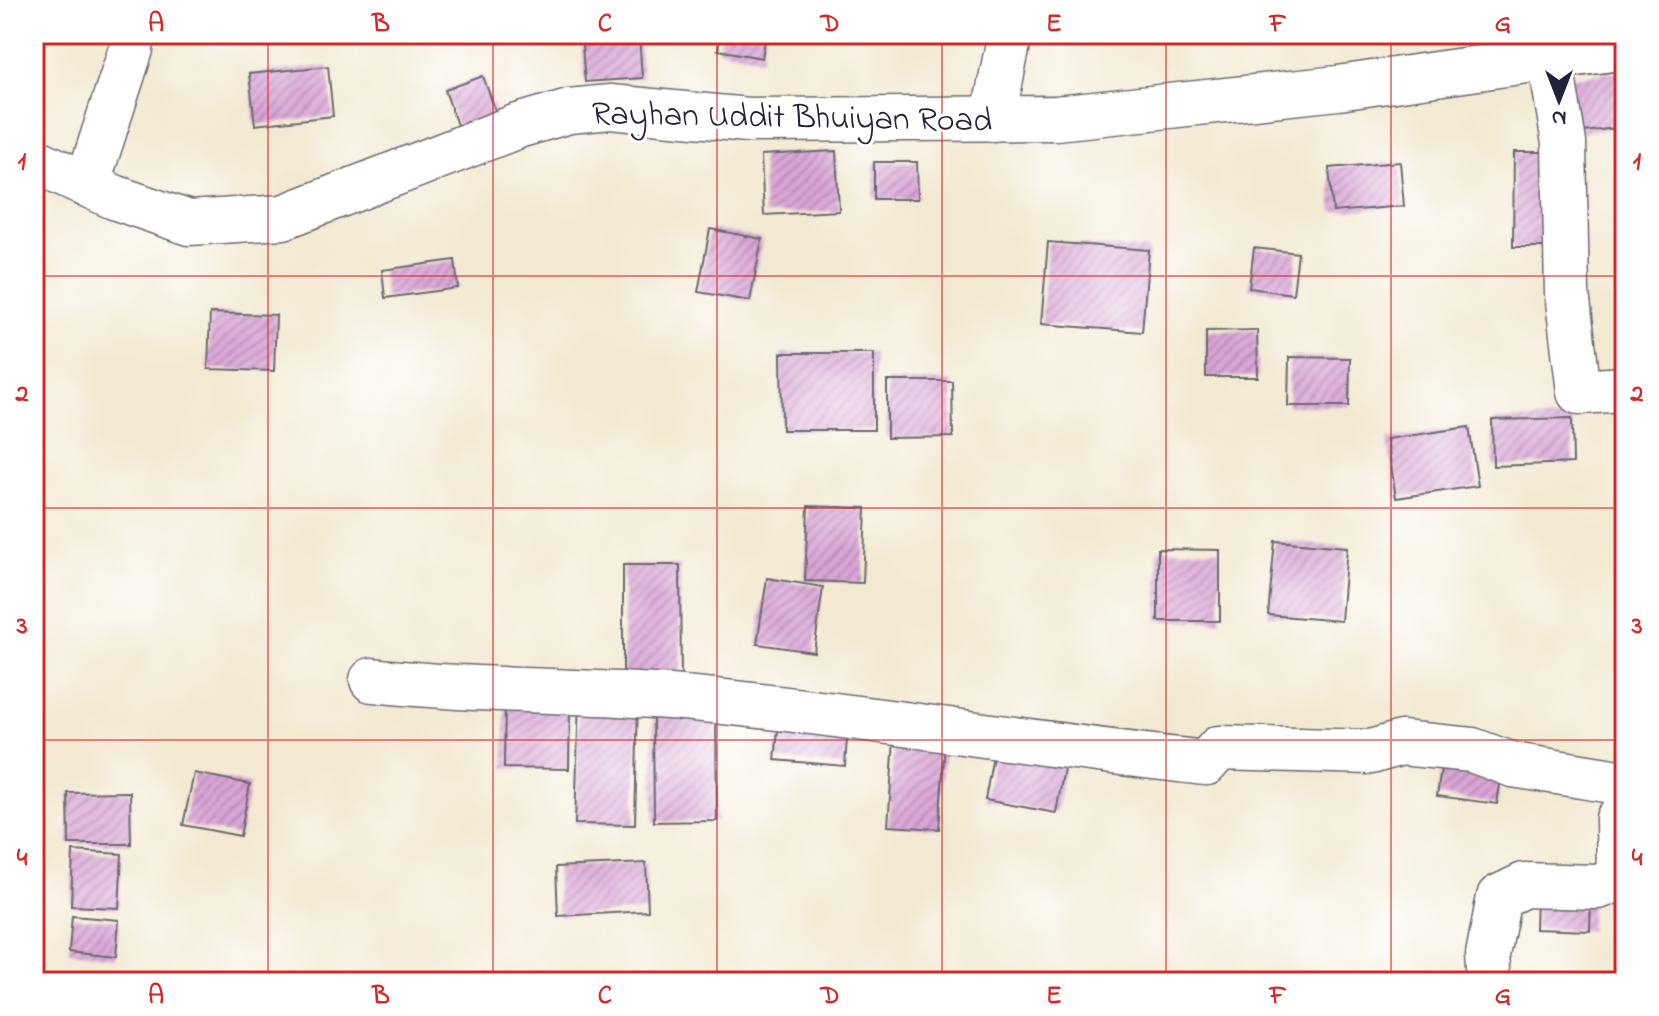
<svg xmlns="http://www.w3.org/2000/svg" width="1659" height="1016" font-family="'Indie Flower',sans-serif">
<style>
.building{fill:url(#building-hatch)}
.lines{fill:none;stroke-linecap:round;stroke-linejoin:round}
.minor-casing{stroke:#6b6870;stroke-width:47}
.minor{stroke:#fff;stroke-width:44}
.grid{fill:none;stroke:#d62828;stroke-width:2;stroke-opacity:0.55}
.labels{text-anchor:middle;stroke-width:6;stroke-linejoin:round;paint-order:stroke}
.street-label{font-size:34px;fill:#22223b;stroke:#fff}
.neatline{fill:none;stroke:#d62828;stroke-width:3}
.grid-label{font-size:26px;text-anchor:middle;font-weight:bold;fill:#d62828}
</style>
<defs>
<pattern id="building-hatch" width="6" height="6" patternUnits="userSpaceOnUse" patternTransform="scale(2)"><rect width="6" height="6" fill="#daa5d6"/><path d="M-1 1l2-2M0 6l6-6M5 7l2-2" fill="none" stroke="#b086af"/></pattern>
</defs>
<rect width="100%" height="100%" fill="#fff"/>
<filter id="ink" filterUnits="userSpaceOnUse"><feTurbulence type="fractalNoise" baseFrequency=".0125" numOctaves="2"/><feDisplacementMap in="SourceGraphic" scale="16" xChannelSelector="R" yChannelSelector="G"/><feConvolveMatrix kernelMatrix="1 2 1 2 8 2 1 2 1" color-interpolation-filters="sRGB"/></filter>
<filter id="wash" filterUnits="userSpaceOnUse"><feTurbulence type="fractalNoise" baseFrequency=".006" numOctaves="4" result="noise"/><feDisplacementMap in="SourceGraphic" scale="32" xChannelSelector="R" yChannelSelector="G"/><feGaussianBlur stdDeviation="1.8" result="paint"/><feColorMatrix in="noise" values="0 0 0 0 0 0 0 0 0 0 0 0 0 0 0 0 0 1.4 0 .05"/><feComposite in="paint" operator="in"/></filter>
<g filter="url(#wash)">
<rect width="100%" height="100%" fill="#f3e9d2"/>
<g id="blocks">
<!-- building -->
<g class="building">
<polygon points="581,34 639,34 642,78 585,82"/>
<polygon points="721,34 766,34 762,58 718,50"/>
<polygon points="328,66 333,116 255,125 249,74"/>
<polygon points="1625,70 1625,127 1575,133 1567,78"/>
<polygon points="483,76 499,121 460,134 445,90"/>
<polygon points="836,151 839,211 764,215 761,155"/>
<polygon points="1514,152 1557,152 1556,247 1513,247"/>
<polygon points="874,162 917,162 918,199 874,199"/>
<polygon points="1400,162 1404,206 1333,212 1329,168"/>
<polygon points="710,229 762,239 750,301 698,292"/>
<polygon points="1048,242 1149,250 1142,332 1041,324"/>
<polygon points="1254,248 1298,253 1293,294 1249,288"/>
<polygon points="455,260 458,288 385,298 382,270"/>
<polygon points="34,264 41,264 36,315 34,315"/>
<polygon points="210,313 276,315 274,371 208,369"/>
<polygon points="1257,330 1258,377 1206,377 1206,331"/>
<polygon points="781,353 874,353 874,430 782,430"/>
<polygon points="1289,357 1350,358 1349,406 1288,406"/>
<polygon points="887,381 952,381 953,437 887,438"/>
<polygon points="34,392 40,392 36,438 34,438"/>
<polygon points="1572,418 1573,463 1493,466 1492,420"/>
<polygon points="1469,427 1478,486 1396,498 1387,439"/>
<polygon points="808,506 866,508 863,583 805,581"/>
<polygon points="1275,541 1347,547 1341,621 1268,615"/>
<polygon points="1158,549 1220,550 1220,621 1158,621"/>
<polygon points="623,565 680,565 681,682 623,682"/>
<polygon points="1623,574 1625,574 1625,624 1619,623"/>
<polygon points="767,578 823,587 814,652 757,644"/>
<polygon points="579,697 638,699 635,825 575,824"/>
<polygon points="505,698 570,699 569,769 504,768"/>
<polygon points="653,712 716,712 717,821 654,822"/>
<polygon points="779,719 848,724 845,766 775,760"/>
<polygon points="894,740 945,743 939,829 888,826"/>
<polygon points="995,745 1066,758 1056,813 985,800"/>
<polygon points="1442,762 1502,771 1497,804 1437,796"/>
<polygon points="194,773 250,784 240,836 183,825"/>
<polygon points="130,792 131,844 69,844 68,793"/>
<polygon points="73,851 122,854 119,908 71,906"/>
<polygon points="646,863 648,911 558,916 556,867"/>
<polygon points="1536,895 1591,896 1590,931 1535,929"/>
<polygon points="72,916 119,920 116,957 69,952"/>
</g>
</g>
</g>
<g filter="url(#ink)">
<use href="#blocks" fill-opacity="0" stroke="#6b6870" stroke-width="2"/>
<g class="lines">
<!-- minor casing -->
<g class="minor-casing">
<g id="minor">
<polyline points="1546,34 1564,143 1567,293 1579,392 1625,389"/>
<polyline points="993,119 1010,34"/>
<polyline points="34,160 114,197 189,223 283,217 518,126 569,111 610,107 748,120 1056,118 1338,88 1625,47"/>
<polyline points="87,185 131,49 133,34"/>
<path d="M372,680C479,692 586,689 694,699C865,715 1035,745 1206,763L1219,748L1371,752L1401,743L1472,750L1513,765L1625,783"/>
<polyline points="1490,982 1488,955 1499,897 1524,885 1598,887 1619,879 1618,819 1625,817"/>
</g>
</g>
<!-- minor -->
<use href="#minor" class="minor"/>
</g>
</g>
<!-- grid -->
<path class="grid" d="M268,34V982M493,34V982M717,34V982M942,34V982M1166,34V982M1391,34V982M34,276H1625M34,508H1625M34,740H1625"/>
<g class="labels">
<!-- street labels -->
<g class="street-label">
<text transform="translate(792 115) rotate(1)" y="12">Rayhan Uddit Bhuiyan Road</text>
</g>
</g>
<!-- margin -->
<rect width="1659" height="1016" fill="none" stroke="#fff" stroke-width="88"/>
<!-- north arrow -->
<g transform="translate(1559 100) rotate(180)" stroke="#ffffff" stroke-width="6" paint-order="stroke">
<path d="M0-6L14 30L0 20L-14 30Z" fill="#22223b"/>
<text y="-12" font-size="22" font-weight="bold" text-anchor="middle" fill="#22223b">N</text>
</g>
<rect x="44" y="44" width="1571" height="928" class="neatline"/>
<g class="grid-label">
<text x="156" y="31">A</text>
<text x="381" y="31">B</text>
<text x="605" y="31">C</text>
<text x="830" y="31">D</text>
<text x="1054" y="31">E</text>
<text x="1278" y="31">F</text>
<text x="1503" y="31">G</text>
<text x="22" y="169">1</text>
<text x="1637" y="169">1</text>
<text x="22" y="401">2</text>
<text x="1637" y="401">2</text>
<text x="22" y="633">3</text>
<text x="1637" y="633">3</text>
<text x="22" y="865">4</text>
<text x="1637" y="865">4</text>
<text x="156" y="1003">A</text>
<text x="381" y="1003">B</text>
<text x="605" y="1003">C</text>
<text x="830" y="1003">D</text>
<text x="1054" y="1003">E</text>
<text x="1278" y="1003">F</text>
<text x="1503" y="1003">G</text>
</g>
</svg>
